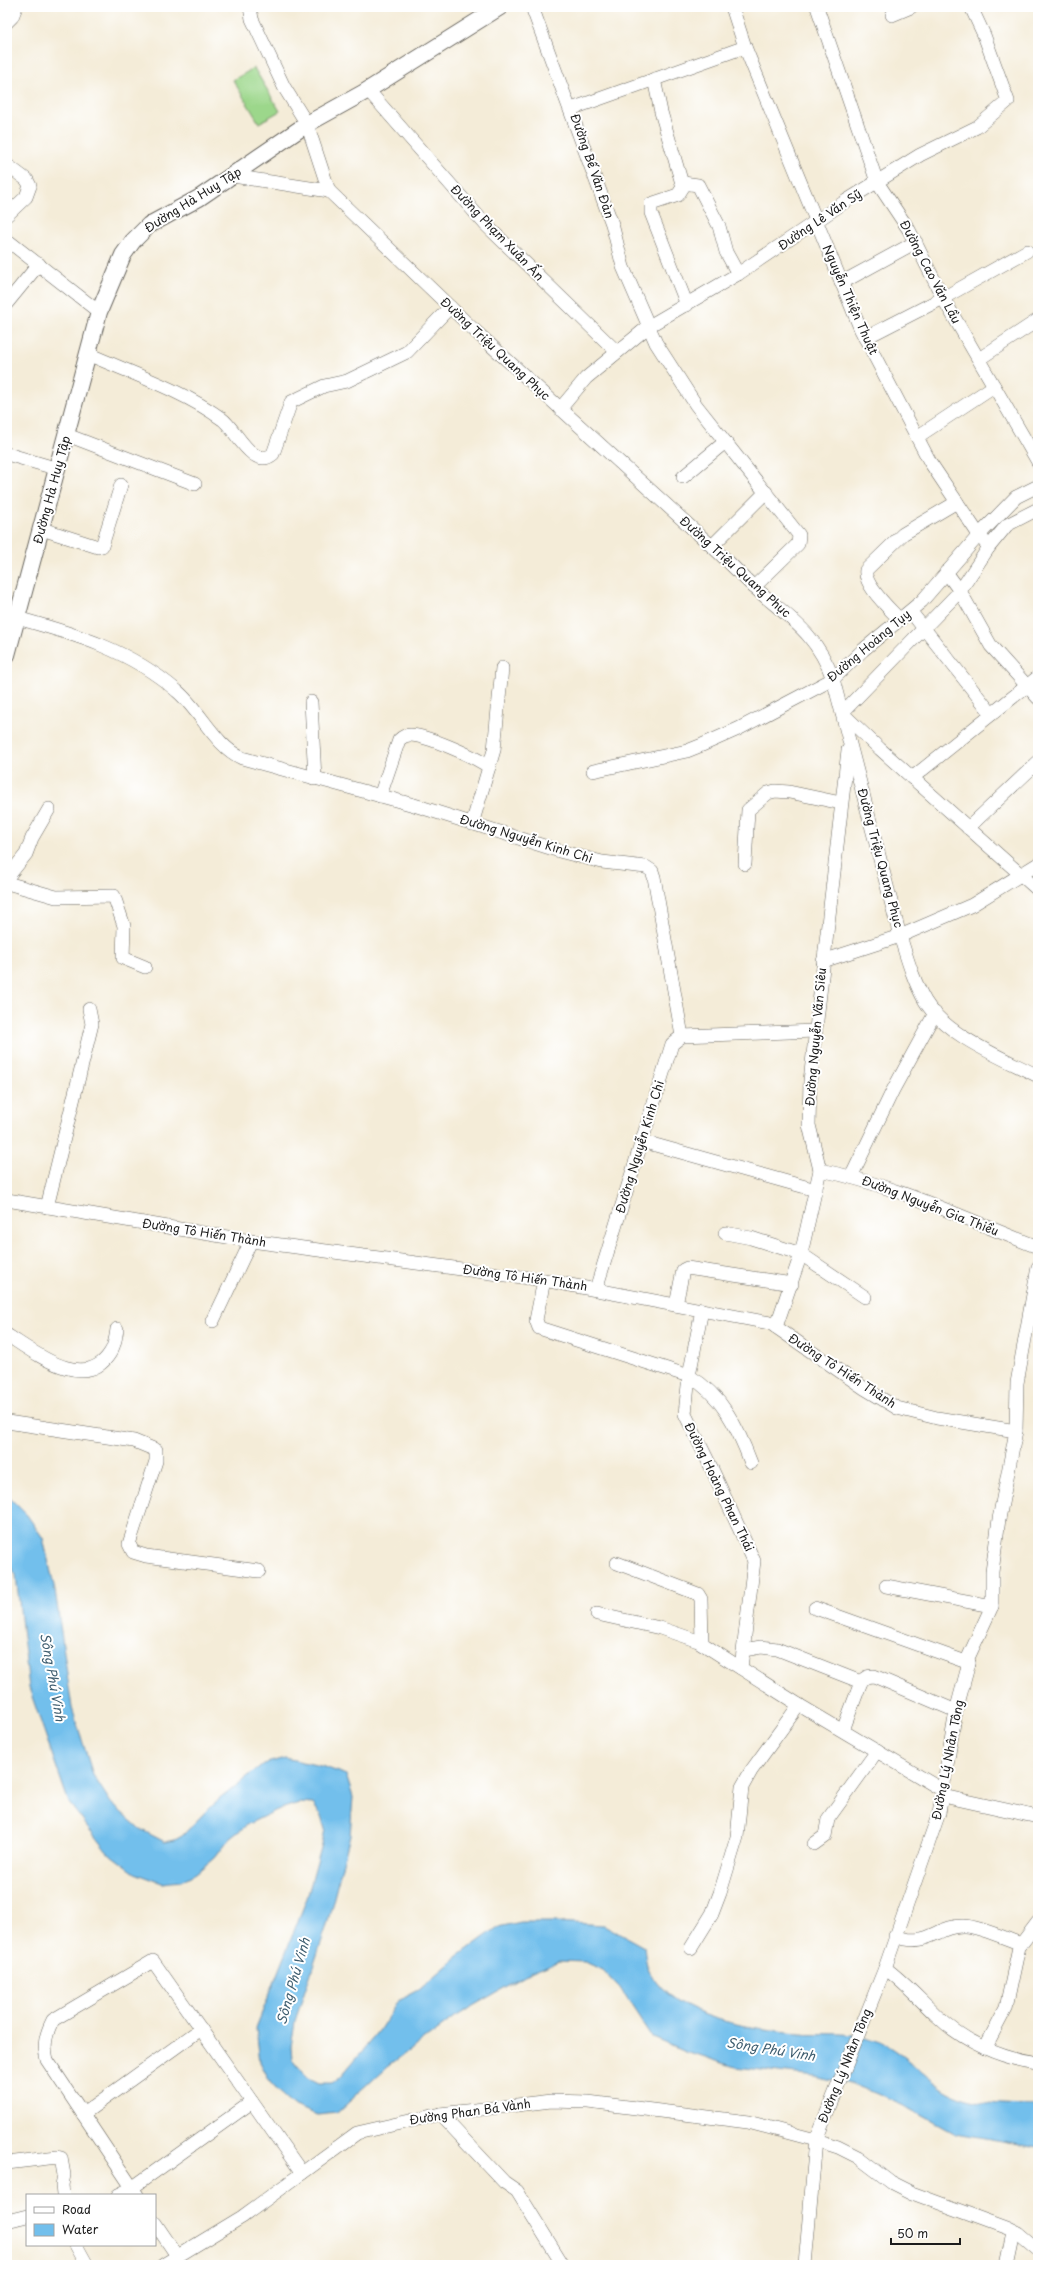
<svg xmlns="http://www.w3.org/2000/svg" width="1045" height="2272" font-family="'Playpen Sans',sans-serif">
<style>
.green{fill:#9cd78b;stroke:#5c7a54}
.water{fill:#72bfec;stroke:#476e84}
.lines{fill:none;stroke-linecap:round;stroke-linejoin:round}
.minor-casing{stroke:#68655e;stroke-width:14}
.major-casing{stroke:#68655e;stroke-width:18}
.minor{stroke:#fff;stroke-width:13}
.major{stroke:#fff;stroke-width:16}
.labels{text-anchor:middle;stroke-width:4;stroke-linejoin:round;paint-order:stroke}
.street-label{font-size:12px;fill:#1c1c1c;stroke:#fff}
.water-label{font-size:13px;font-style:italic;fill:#3e5d6f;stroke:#fff}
</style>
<rect width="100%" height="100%" fill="#fff"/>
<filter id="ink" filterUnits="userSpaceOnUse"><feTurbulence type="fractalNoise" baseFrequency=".025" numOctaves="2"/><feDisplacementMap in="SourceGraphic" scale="8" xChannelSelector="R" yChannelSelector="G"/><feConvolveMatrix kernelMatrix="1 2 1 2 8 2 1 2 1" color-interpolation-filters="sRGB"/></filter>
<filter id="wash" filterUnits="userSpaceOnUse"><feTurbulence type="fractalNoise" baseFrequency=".012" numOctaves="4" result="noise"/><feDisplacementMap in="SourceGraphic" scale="16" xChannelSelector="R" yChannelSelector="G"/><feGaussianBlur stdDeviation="0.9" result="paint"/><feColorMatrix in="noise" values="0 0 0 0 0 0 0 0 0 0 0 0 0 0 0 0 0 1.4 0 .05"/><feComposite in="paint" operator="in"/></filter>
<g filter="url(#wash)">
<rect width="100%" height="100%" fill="#f4ecd8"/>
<!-- green -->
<polygon class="green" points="254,68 280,111 259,123 233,80"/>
<!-- water -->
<path class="water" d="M7,1495L27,1515L43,1538L55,1590L72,1708L93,1775L111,1803L140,1829L165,1842L175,1840L182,1836L211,1806L263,1764L285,1758L325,1767L346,1775L353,1797L350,1836L326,1928L295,2021L291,2047L292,2059L307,2077L319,2083H332L342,2075L379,2031L398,2001L419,1990L457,1957L498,1927L521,1922H557L604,1925L644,1947C645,1955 646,1964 649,1971C673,2019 752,2029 800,2033C824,2035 851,2031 875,2040C899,2048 926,2079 949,2092C977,2106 1008,2104 1038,2105V2148L955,2134L904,2106L855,2085L814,2076L735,2067L686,2051L652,2037L620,1988L603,1970L585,1962L559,1961L530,1973L459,2014L388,2066L337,2113L317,2115L293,2105L273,2087L260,2062L256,2028L307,1898L322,1844L325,1829L320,1814L313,1804L299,1803L277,1810L248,1824L229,1839L215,1857L196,1873L181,1881L162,1883L135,1873L107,1852L69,1803L29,1688L16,1575L7,1561Z"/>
</g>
<g filter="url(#ink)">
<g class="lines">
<!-- minor casing -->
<g class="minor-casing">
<g id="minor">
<path d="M250,7L252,19L284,87L307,124L329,191L473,329L716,550C729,562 741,575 754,587C789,618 816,632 833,679L900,936C907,958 913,980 925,1001C946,1036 1003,1058 1038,1076"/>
<polyline points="532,7 612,224 623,267 656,343 696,405 799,535 798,544 754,587"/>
<polyline points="732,7 745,47 861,330 930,462 979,535 989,547"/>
<polyline points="817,7 877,182 909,230 943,298 1038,462"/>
<polyline points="892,15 911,7"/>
<polyline points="7,22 12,17 16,7"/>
<polyline points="654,79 661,112 683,187 678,195 651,204 651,213 687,305"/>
<polyline points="368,90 485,224 617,352"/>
<polyline points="571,109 745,47"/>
<polyline points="7,165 27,180 30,186 26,197 7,215"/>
<polyline points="233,176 329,191"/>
<polyline points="683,183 698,185 719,226 726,252 738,274"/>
<polyline points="7,240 99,312"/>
<polyline points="841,283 916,242"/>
<polyline points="7,303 39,264"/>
<polyline points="865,338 943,298 1027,251"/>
<path d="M88,354C131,373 184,391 222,419C235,428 253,471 273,454L291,402L324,386L347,381L407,352L450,307"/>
<polyline points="979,359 1038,320"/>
<polyline points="560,409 586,378 649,326 738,274 846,201 920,155 977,127 1008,101 984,35 971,7"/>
<polyline points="67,435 195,484"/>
<polyline points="917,437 994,386"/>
<polyline points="7,454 58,469"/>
<polyline points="683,477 725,442"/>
<polyline points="1038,509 1007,525 989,547 960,591 842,713 880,749 1038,890"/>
<polyline points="42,529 98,547 102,546 121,485"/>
<polyline points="712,546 766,492"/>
<polyline points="946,572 960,591 991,646 1038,698"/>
<polyline points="911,612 991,713"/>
<path d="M17,618C75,634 130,650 177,691C200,710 215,746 242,758L414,805L563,852L602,862L646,867L652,871L654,877L682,1036"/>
<path d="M900,620C890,609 863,585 866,570L903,534L957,502"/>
<polyline points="311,702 315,779"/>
<polyline points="489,767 494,750 502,668"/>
<polyline points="593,771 687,751 702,745 738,729 833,679 863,650 922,601 979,535 1016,497 1038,486"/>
<polyline points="912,778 1038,677"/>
<path d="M380,796L399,740C402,737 405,735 410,735C426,735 476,757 489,767L472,824"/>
<polyline points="968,828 1038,762"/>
<polyline points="745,864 748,810 768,793 775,791 789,792 841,803"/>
<polyline points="7,878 26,854 32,838 49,809"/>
<polyline points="7,883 56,897 114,896 124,926 123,958 145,967"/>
<polyline points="823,961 900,936 972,905 1038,864"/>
<polyline points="641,1141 816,1190"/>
<path d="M820,1170C896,1185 967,1220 1038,1247"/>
<polyline points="851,1177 893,1090 935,1013"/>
<polyline points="7,1200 251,1241 544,1280 770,1323 864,1388 897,1408 937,1418 1016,1431"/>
<polyline points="47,1207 92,1024 89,1009"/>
<polyline points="725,1233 751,1238 801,1254 865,1297"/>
<path d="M544,1280L536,1320L539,1328L689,1376C722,1395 738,1428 751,1463"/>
<polyline points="596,1289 672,1044 682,1036 815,1031"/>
<polyline points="676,1305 683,1270 687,1268 792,1284"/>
<polyline points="702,1310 689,1376 685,1414 711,1467 754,1561 741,1668"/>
<polyline points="213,1321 251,1241"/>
<polyline points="776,1327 801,1254 820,1170 809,1125 810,1081 848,750"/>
<path d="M7,1335C34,1352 85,1393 110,1353C115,1346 116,1336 117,1329"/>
<polyline points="7,1422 134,1441 156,1450 156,1461 129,1544 133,1552 146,1556 259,1571"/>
<polyline points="617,1563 698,1594 701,1599 702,1643"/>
<polyline points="886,1586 992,1606"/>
<polyline points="815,1608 969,1663"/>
<polyline points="597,1614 660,1628 698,1641 799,1705 944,1791"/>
<polyline points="744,1650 761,1647 777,1649 861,1682"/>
<path d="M843,1730L861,1682C865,1677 867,1676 874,1676L956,1711"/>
<polyline points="943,1796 1038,1817"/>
<polyline points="814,1844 825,1836 828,1819 877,1751"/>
<path d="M895,1936C928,1949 937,1925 964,1926C978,1926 1007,1939 1021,1944"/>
<polyline points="691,1948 712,1914 720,1893 737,1837 742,1787 751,1771 799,1705"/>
<path d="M885,1968C904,1982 920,2000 937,2016C964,2042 1001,2058 1038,2063"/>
<polyline points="985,2048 1006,2008 1019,1947 1038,1922"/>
<polyline points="83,2114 201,2029"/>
<polyline points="440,2114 504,2182 517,2191 563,2265"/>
<polyline points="7,2163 57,2157 61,2158 64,2175 62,2185 63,2195"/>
<polyline points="118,2195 132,2188 252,2102"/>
<path d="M137,2195L47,2060C43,2044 46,2034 53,2020L153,1961L302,2173"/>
<polyline points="7,2221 27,2216"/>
<polyline points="155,2223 178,2257"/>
<polyline points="76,2245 87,2265"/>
<polyline points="163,2265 242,2217 357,2133 440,2114 551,2101 588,2102 748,2122 816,2140 838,2147 858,2157 892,2183 912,2193 1007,2228 1019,2234 1038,2250"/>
<polyline points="805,2265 816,2140 885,1968 939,1813 956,1711 969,1663 968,1658 992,1606 992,1572 999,1519 1016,1431 1017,1383 1038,1267"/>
<polyline points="1007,2265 1014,2232"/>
</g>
</g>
<!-- major casing -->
<g class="major-casing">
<polyline id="major" points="7,655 99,312 123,255 133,241 149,225 199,198 307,124 363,93 500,7"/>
</g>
<!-- minor -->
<use href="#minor" class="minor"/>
<!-- major -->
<use href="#major" class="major"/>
</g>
</g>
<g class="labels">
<!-- street labels -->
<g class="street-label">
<text transform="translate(592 166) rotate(71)" y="4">Đường Bế Văn Đàn</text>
<text transform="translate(193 200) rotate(-32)" y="4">Đường Hà Huy Tập</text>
<text transform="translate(820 220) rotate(-34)" y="4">Đường Lê Văn Sỹ</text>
<text transform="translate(497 233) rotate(46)" y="4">Đường Phạm Xuân Ấn</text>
<text transform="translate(930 272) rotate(62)" y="4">Đường Cao Văn Lầu</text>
<text transform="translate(850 300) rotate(66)" y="4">Nguyễn Thiện Thuật</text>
<text transform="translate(495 349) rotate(43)" y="4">Đường Triệu Quang Phục</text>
<text transform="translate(52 490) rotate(-75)" y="4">Đường Hà Huy Tập</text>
<text transform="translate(735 567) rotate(42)" y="4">Đường Triệu Quang Phục</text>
<text transform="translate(869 646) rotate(-40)" y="4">Đường Hoàng Tụy</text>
<text transform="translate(526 839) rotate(17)" y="4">Đường Nguyễn Kinh Chi</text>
<text transform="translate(880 858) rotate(75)" y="4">Đường Triệu Quang Phục</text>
<text transform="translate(816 1037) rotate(-85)" y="4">Đường Nguyễn Văn Siêu</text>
<text transform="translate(640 1147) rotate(-73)" y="4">Đường Nguyễn Kinh Chi</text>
<text transform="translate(930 1206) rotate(21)" y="4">Đường Nguyễn Gia Thiều</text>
<text transform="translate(204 1233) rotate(9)" y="4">Đường Tô Hiến Thành</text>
<text transform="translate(525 1278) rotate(8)" y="4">Đường Tô Hiến Thành</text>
<text transform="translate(842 1371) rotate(33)" y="4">Đường Tô Hiến Thành</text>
<text transform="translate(719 1487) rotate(64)" y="4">Đường Hoàng Phan Thái</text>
<text transform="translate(948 1760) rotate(-79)" y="4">Đường Lý Nhân Tông</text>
<text transform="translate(845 2066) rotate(-68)" y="4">Đường Lý Nhân Tông</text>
<text transform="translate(470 2112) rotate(-8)" y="4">Đường Phan Bá Vành</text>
</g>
<!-- water labels -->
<g class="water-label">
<text transform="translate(53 1677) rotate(80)" y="5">Sông Phú Vinh</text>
<text transform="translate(293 1981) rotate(-74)" y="5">Sông Phú Vinh</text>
<text transform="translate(771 2049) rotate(9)" y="5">Sông Phú Vinh</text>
</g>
</g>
<!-- margin -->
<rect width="1045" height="2272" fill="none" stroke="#fff" stroke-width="24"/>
<!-- legend -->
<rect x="26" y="2194" width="130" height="52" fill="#ffffff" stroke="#a4a4a4"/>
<rect x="34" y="2207" width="20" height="6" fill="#ffffff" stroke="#a4a4a4"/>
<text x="62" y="2214" font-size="12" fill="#1c1c1c">Road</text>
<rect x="34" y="2224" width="20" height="12" fill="#72bfec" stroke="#a4a4a4"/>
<text x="62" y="2234" font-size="12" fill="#1c1c1c">Water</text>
<!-- scale -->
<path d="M891 2238v6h69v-6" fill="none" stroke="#1c1c1c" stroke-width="2"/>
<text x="897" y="2238" font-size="12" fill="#1c1c1c" stroke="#ffffff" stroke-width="3" paint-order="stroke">50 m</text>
</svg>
